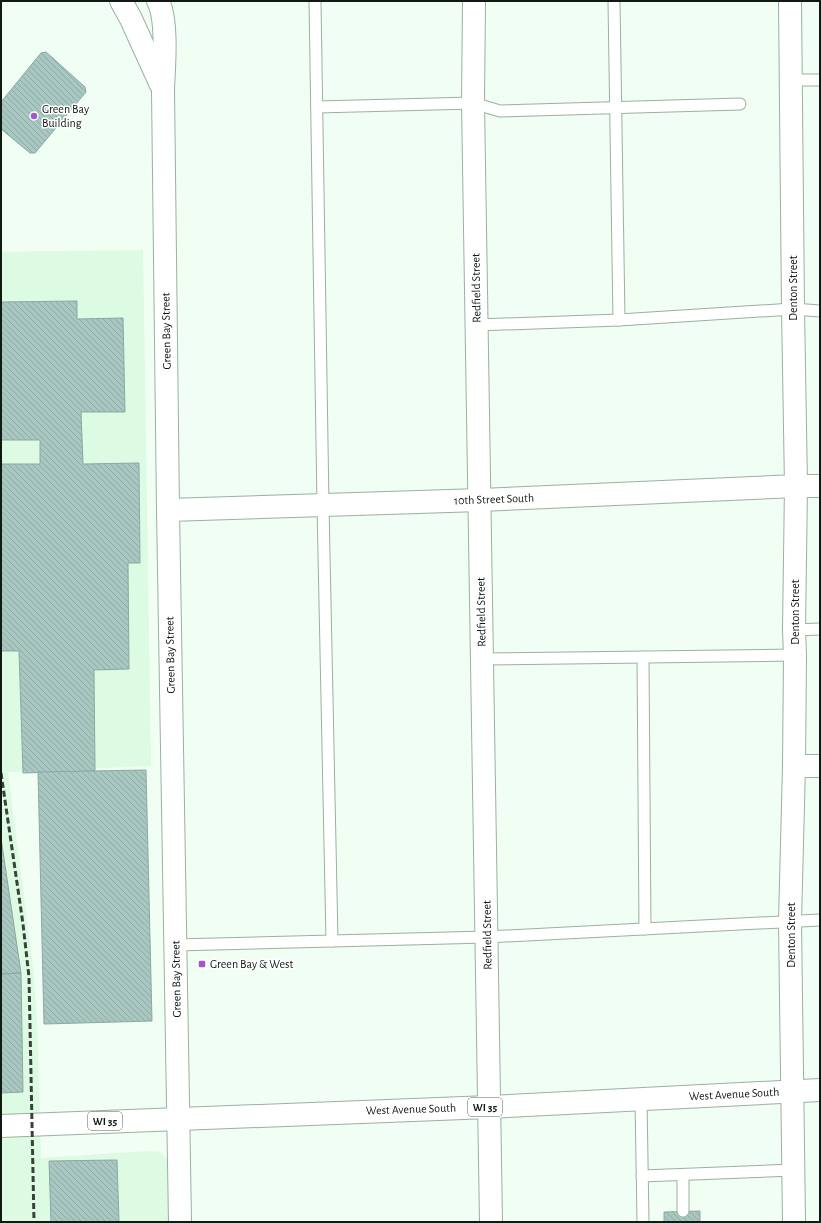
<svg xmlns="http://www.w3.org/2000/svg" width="821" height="1223" font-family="'Alegreya Sans',sans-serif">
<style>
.built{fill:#ddfae2}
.building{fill:url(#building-back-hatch);stroke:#8ba8a3}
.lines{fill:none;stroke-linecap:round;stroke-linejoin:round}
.service-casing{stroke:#9bb09f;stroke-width:13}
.minor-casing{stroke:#9bb09f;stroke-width:24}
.tertiary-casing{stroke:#9bb09f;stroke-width:24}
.primary-casing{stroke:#9bb09f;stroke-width:24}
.service{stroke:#fff;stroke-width:11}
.minor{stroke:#fff;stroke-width:22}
.tertiary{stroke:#fff;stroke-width:22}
.primary{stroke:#fff;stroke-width:22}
.rail{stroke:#38423b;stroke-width:3;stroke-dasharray:6 3;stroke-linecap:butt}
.poi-dot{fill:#a058cb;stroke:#fff;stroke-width:1.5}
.labels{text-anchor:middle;stroke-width:3;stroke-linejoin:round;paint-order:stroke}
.shield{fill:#fff;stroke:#585e5a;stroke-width:1}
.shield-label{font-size:11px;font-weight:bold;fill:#111913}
.poi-label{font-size:12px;fill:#111913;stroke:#fff;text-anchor:start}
.street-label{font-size:12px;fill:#111913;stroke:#fff}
</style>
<defs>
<pattern id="building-back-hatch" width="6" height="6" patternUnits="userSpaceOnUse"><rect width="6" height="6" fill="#a8c7c1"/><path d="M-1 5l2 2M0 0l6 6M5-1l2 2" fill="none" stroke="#90aaa5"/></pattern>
</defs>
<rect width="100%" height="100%" fill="#f0fef3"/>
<!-- built -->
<polygon class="built" points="143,250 151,766 8,772 33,967 37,1019 41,1158 150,1151 160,1152 168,1161 169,1222 1,1222 1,252"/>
<!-- building -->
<g class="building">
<polygon points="46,52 85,87 86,92 35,153 30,153 1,129 1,102 41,53"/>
<polygon points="77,301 77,319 123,318 125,412 81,412 83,464 139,463 140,563 128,563 129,669 94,670 95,771 23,773 19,651 1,651 1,464 40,464 40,440 1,440 1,302"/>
<polygon points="146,770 152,1021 44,1024 38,772"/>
<polygon points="1,838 21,973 1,974"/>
<polygon points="21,973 23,1092 1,1093 1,974"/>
<polygon points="117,1160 119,1222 51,1222 49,1161"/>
<polygon points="700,1211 700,1222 664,1222 664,1212"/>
</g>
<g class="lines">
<!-- service casing -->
<g class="service-casing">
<g id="service">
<polyline points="315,1 323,505 332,941"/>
<polyline points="614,1 619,320"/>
<polyline points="792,80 820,80"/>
<polyline points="317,107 473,103 500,111 740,104"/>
<polyline points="477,325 619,320 793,309 820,311"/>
<polyline points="794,630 820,629"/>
<polyline points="643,657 645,929"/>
<polyline points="482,659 795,655"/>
<polyline points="175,945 487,937 820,920"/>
<polyline points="641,1099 643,1222"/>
<polyline points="642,1176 793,1170"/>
<polyline points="683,1211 683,1175"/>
</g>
</g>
<!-- minor casing -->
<g class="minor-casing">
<g id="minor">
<polyline points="474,1 473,103 491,1222"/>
<polyline points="790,1 793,309 796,486 794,630 795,655 794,766 790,921 794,1222"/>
<polyline points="168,510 480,500 796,486 820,486"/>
<polyline points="794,766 820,766"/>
</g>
</g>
<!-- tertiary casing -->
<g class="tertiary-casing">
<g id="tertiary">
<polyline points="121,1 131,19 161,85"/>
<path d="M158,1C168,20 164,67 163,89L168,510L180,1222"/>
</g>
</g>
<!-- primary casing -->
<g class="primary-casing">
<polyline id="primary" points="1,1126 489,1107 820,1090"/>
</g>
<!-- service -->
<use href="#service" class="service"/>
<!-- minor -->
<use href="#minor" class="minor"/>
<!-- tertiary -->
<use href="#tertiary" class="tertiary"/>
<!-- primary -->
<use href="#primary" class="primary"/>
<!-- rail -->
<polyline class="rail" points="1,773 23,924 29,977 34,1222"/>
</g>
<!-- markers -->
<g class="poi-dot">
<circle cx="34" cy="116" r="4"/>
<rect x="198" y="960" width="8" height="8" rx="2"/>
</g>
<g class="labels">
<!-- shield labels -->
<g class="shield">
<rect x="468" y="1098" width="34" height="18" rx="3"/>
<rect x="88" y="1112" width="34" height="18" rx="3"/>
</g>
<g class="shield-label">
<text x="485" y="1111">WI 35</text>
<text x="105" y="1125">WI 35</text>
</g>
<!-- poi labels -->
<g class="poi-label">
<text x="42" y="113">Green Bay<tspan x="42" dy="14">Building</tspan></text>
<text x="210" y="968">Green Bay &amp; West</text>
</g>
<!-- street labels -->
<g class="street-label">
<text transform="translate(476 288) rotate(-91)" y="4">Redfield Street</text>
<text transform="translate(793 288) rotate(-90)" y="4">Denton Street</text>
<text transform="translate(166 331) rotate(-91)" y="4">Green Bay Street</text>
<text transform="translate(494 499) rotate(-2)" y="4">10th Street South</text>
<text transform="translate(481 612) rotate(-91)" y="4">Redfield Street</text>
<text transform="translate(795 612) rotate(-90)" y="4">Denton Street</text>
<text transform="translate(170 655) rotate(-91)" y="4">Green Bay Street</text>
<text transform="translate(487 935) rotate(-91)" y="4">Redfield Street</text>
<text transform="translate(791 935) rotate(-90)" y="4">Denton Street</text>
<text transform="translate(176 979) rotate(-91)" y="4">Green Bay Street</text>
<text transform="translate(734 1094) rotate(-3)" y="4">West Avenue South</text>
<text transform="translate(411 1109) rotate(-2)" y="4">West Avenue South</text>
</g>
</g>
<!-- border -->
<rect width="821" height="1223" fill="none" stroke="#111913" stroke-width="4"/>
</svg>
